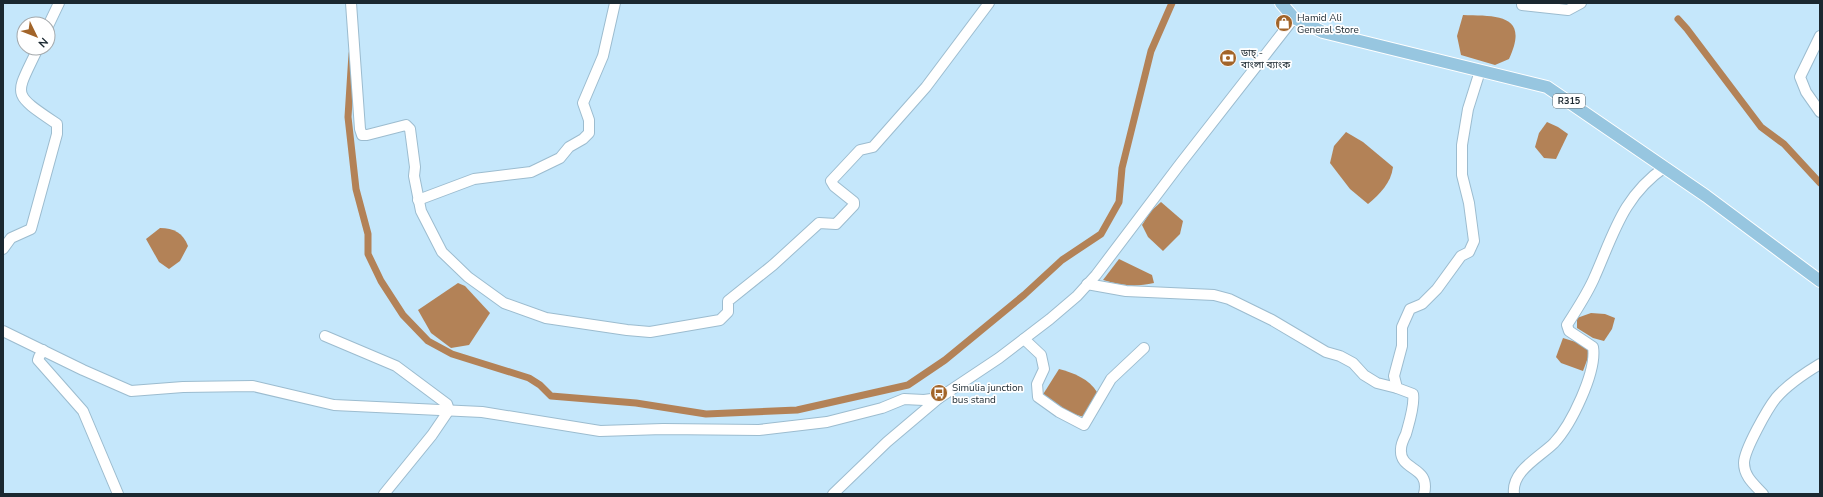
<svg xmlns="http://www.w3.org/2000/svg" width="1823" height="497" font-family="'Nunito Sans','Noto Sans Bengali',sans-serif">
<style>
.water{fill:#b38257}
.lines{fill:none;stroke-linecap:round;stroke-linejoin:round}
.canal{stroke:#b38257;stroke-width:7}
.minor-casing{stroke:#9cbccf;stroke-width:12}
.major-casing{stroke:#fff;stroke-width:14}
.minor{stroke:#fff;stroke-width:10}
.major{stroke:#97c6e0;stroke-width:12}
.labels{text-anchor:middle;stroke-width:3.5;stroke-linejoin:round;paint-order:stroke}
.shield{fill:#fff;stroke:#5f686e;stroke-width:1}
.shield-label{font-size:9px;font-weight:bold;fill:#1b2830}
.poi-label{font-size:10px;fill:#1b2830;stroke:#fff;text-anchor:start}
</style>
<rect width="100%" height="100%" fill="#c5e7fb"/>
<!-- water -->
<g class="water">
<path d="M1463,15C1497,16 1530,14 1509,59L1495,65L1461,55L1457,36Z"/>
<polygon points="1547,122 1558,127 1568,134 1556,159 1544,158 1535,147 1539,133"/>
<path d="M1346,132L1363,142L1393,167C1391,183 1380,194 1368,204L1350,189L1330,163L1334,146Z"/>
<polygon points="1161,202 1183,221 1180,234 1163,251 1148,237 1142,225 1151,211"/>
<path d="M160,228C174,228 183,233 188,246L180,261L169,269L159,262L146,239Z"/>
<path d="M1119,259L1152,275L1154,283C1136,287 1122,286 1103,280Z"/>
<polygon points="458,283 465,286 490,313 469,345 451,348 431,333 418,310"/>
<polygon points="1591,313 1605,314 1615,318 1612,329 1604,341 1593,338 1577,328 1577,318"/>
<polygon points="1563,338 1579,343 1589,349 1589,355 1583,371 1561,363 1556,357"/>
<path d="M1059,369C1074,373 1089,379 1097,392L1084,417L1070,413L1042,396Z"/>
</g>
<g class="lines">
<!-- canal -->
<g class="canal">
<polyline points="1678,19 1687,29 1761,127 1784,144 1820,183"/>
<polyline points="352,54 348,117 356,189 368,234 368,254 381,281 403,315 428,341 452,354 529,378 540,385 551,396 636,403 706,414 797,410 908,385 945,360 1024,295 1062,260 1101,234 1119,202 1122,168 1151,51 1172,3"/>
</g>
<!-- minor casing -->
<g class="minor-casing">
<g id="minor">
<polyline points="351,3 360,129 362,135 367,135 406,125 410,129 415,167 414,176 421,211 442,252 468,277 504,303 546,318 627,330 650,332 720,320 728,312 728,301 773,265 819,223 836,224 854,205 854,202 834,186 831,181 860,150 873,147 926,87 989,3"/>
<polyline points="1522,5 1568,10 1581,3"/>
<polyline points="48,26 59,3"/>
<polyline points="1820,36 1800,77 1806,92 1820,112"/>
<polyline points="418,200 474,179 531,172 560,158 569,147 583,139 589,133 589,120 583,103 603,56 615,3"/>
<path d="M3,249L11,238L31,229L57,134V124C10,92 15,97 38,48"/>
<polyline points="1087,284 1126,291 1214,295 1229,299 1272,320 1326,352 1340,356 1353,363 1364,375 1377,383 1397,388"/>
<polyline points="3,331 83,370 131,391 183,387 253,386 334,405 482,412 600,431 663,429 759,430 827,422 882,408 904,399 924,400 939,398 999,358 1050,319 1077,296 1096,275 1180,164 1294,18"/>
<polyline points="325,336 396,366 447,404 449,410 432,435 384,494"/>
<polyline points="1024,339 1041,355 1044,369 1037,384 1038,397 1059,412 1084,425 1111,379 1144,348"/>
<polyline points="43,350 39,357 38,360 83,411 118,494"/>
<polyline points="833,494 887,442 939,398"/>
<path d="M1424,494C1431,465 1399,472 1401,449C1401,444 1404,438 1406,434C1409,423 1415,405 1413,394L1397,388L1394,376L1402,346V327L1410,309L1422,304L1437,289L1461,256L1469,252L1474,241L1469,203L1462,175V145L1468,109L1480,71"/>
<path d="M1514,494C1511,471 1540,457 1554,443C1571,425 1597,372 1593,347L1569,331L1567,325C1577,309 1588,293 1595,276C1614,233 1623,196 1665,167"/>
<path d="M1763,494C1755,485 1744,477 1744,463C1744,450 1768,408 1776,398C1788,384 1805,373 1820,364"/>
</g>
</g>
<!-- major casing -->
<g class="major-casing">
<polyline id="major" points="1281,3 1294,18 1323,32 1547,87 1706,196 1820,281"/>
</g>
<!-- minor -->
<use href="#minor" class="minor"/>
<!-- major -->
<use href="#major" class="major"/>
</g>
<!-- icons -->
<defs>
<g id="shop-disc" transform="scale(0.9)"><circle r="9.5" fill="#a26429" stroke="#fff"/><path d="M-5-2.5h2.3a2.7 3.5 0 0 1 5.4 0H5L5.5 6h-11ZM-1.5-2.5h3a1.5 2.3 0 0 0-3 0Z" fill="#fff"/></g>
<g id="bank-disc" transform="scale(0.9)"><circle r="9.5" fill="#a26429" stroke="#fff"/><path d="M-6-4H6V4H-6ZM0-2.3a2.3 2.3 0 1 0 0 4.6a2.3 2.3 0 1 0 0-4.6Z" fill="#fff"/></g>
<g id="bus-disc" transform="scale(0.9)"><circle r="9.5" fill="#a26429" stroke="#fff"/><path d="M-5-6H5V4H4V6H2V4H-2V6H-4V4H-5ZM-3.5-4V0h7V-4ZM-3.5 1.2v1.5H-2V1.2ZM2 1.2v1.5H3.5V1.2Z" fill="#fff"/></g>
</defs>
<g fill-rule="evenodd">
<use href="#shop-disc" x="1284" y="23"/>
<use href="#bank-disc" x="1228" y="58"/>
<use href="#bus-disc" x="939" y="393"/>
</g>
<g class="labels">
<!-- shield labels -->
<rect class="shield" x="1553" y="94" width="32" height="14" rx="3"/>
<g class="shield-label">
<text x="1569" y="104">R315</text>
</g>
<!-- poi labels -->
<g class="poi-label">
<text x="1297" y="21">Hamid Ali<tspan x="1297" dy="12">General Store</tspan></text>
<text x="1241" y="56">ডাচ্ -<tspan x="1241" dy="12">বাংলা ব্যাংক</tspan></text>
<text x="952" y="391">Simulia junction<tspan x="952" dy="12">bus stand</tspan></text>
</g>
</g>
<!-- border -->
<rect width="1823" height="497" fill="none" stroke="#1b2830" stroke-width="8"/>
<!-- north arrow -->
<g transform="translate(36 36) rotate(133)"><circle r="19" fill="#ffffff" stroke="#a4a9ac"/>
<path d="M0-3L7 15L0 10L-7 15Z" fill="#a26429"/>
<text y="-6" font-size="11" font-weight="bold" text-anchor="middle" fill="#1b2830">N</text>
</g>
</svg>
